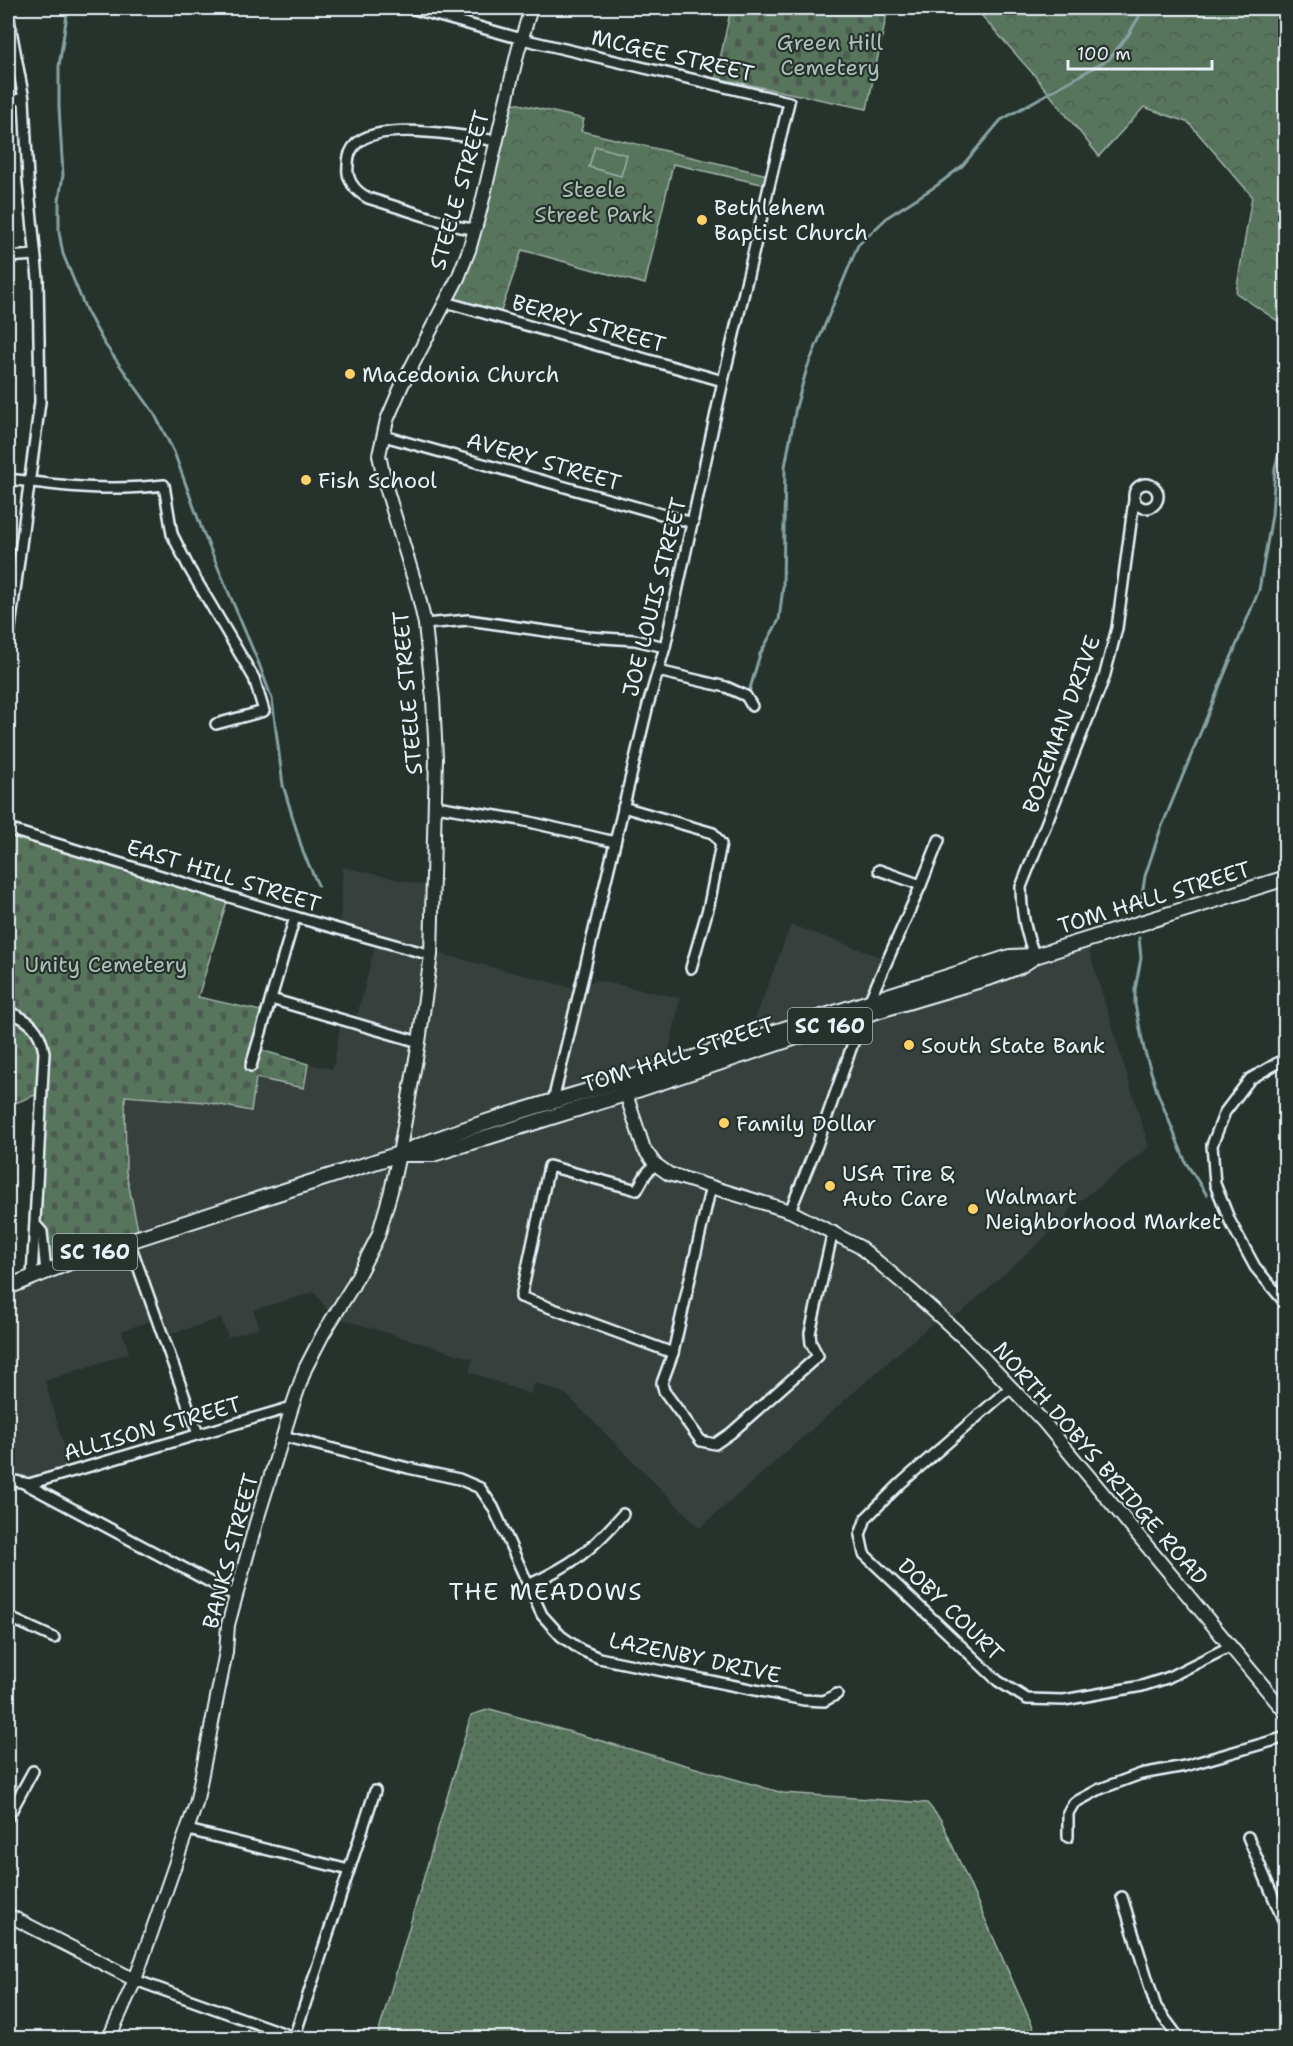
<svg xmlns="http://www.w3.org/2000/svg" width="1293" height="2046" font-family="'Shantell Sans',sans-serif">
<style>
.built{fill:#383f3d}
.grass{fill:url(#grass-dots);stroke:#a0b2aa;stroke-width:1.5}
.forest{fill:url(#forest-crowns);stroke:#a0b2aa;stroke-width:1.5}
.cemetery{fill:url(#cemetery-stones);stroke:#a0b2aa;stroke-width:1.5}
.pitch{fill:#57745c;stroke:#a0b2aa;stroke-width:1.5}
.lines{fill:none;stroke-linecap:round;stroke-linejoin:round}
.stream{stroke:#88a2a3;stroke-width:3}
.street-casing{stroke:#e8f1f8;stroke-width:14}
.secondary-casing{stroke:#e8f1f8;stroke-width:16}
.primary-casing{stroke:#e8f1f8;stroke-width:18}
.street{stroke:#26332d;stroke-width:9}
.secondary{stroke:#26332d;stroke-width:12}
.primary{stroke:#26332d;stroke-width:14}
.poi-dot{fill:#ffd166;stroke:#26332d;stroke-width:2}
.labels{text-anchor:middle;stroke-width:4.5;stroke-linejoin:round;paint-order:stroke}
.shield{fill:#26332d;stroke:#aeb8bb;stroke-width:1.5}
.shield-label{font-size:21px;font-weight:bold;fill:#e8f1f8}
.park-label{font-size:22px;fill:#aebfba;stroke:#26332d}
.street-label{font-size:22px;fill:#e8f1f8;stroke:#26332d}
.poi-label{font-size:22px;fill:#e8f1f8;stroke:#26332d;text-anchor:start}
.neighbourhood-label{font-size:24px;letter-spacing:1.5px;fill:#e8f1f8;stroke:#26332d}
</style>
<defs>
<pattern id="grass-dots" width="8" height="8" patternUnits="userSpaceOnUse" patternTransform="scale(1.5)"><rect width="8" height="8" fill="#57745c"/><path d="M2 2h.1M6 6h.1" fill="none" stroke="#4e5c52" stroke-width="1.8" stroke-linecap="round"/></pattern>
<pattern id="forest-crowns" width="20" height="18" patternUnits="userSpaceOnUse" patternTransform="scale(1.5)"><rect width="20" height="18" fill="#57745c"/><path d="M2 6a3 3 0 1 1 6 0M12 15a3 3 0 1 1 6 0" fill="none" stroke="#4e5c52"/></pattern>
<pattern id="cemetery-stones" width="16" height="16" patternUnits="userSpaceOnUse" patternTransform="scale(1.5)"><rect width="16" height="16" fill="#57745c"/><path d="M2 7V4a2 2 0 0 1 4 0v3zM10 15v-3a2 2 0 0 1 4 0v3z" fill="#4e5c52"/></pattern>
</defs>
<rect width="100%" height="100%" fill="#26332d"/>
<filter id="ink" filterUnits="userSpaceOnUse"><feTurbulence type="fractalNoise" baseFrequency=".0167" numOctaves="2"/><feDisplacementMap in="SourceGraphic" scale="12" xChannelSelector="R" yChannelSelector="G"/><feConvolveMatrix kernelMatrix="1 2 1 2 8 2 1 2 1" color-interpolation-filters="sRGB"/></filter>
<g filter="url(#ink)">
<!-- built -->
<polygon class="built" points="343,867 431,887 429,951 574,988 596,980 680,998 665,1070 745,1045 791,925 890,960 872,1004 1086,941 1149,1147 1069,1210 1065,1219 962,1312 929,1326 700,1528 566,1394 535,1383 530,1394 469,1372 473,1359 332,1316 314,1292 253,1310 260,1327 228,1337 221,1318 165,1336 158,1318 122,1331 129,1353 45,1381 71,1470 30,1482 8,1475 8,1290 139,1235 126,1172 125,1096 205,1102 251,1110 255,1078 303,1088 308,1064 333,1069 341,1021 357,1016 375,947 340,924"/>
<!-- grass -->
<polygon class="grass" points="490,1709 783,1793 927,1803 941,1820 1038,2038 377,2038 471,1715"/>
<!-- forest -->
<g class="forest">
<polygon points="975,8 1285,8 1285,326 1236,293 1252,196 1189,123 1144,107 1099,156 1035,76"/>
<polygon points="510,102 584,119 581,131 768,175 766,185 673,164 645,284 522,250 500,314 452,300"/>
</g>
<!-- cemetery -->
<g class="cemetery">
<polygon points="731,8 888,8 867,109 716,78"/>
<polygon points="8,832 228,898 198,997 265,1012 254,1048 308,1064 304,1088 256,1078 251,1111 205,1102 125,1096 126,1172 139,1235 47,1268 37,1223 40,1093 8,1106"/>
</g>
<!-- pitch -->
<polygon class="pitch" points="595,146 627,155 621,176 589,167"/>
<g class="lines">
<!-- stream -->
<g class="stream">
<polyline points="68,8 59,66 59,107 63,175 59,200 59,232 63,254 86,310 104,343 154,413 174,452 203,532 259,664 272,699 283,785 303,852 318,885"/>
<polyline points="748,696 760,654 779,620 783,587 785,467 796,407 807,368 858,245 889,216 936,186 962,166 1001,120 1109,59 1129,34 1144,8"/>
<polyline points="1140,908 1145,876 1160,831 1259,590 1272,515 1275,468 1286,426"/>
<polyline points="1139,938 1141,958 1135,990 1135,1004 1144,1049 1157,1091 1186,1163 1207,1195"/>
</g>
<!-- street casing -->
<g class="street-casing">
<g id="street">
<polyline points="410,8 522,39 789,102 723,381 665,647 648,705 553,1101"/>
<polyline points="8,14 24,99 28,179 38,279 40,402 8,643"/>
<polyline points="8,100 24,99"/>
<path d="M474,229L460,227L368,198C355,191 346,180 348,165C348,156 350,150 356,144C379,120 466,136 497,141"/>
<polyline points="8,257 35,255"/>
<polyline points="445,302 723,381"/>
<polyline points="384,436 693,523"/>
<path d="M8,479C62,486 109,492 164,485L172,534L189,568L254,678L264,711L216,724"/>
<circle cx="1146" cy="496" r="12"/>
<polyline points="425,624 468,620 588,637 635,640 665,647"/>
<polyline points="658,671 726,687 746,696 752,706"/>
<polyline points="436,806 521,820 615,842"/>
<polyline points="623,807 713,833 721,844 709,905 691,968"/>
<polyline points="8,829 295,917 431,955"/>
<polyline points="879,870 921,885"/>
<path d="M1035,956C1025,933 1021,911 1021,887L1104,678L1117,628L1134,500"/>
<polyline points="271,999 419,1042"/>
<path d="M8,1012C29,1019 40,1029 44,1052L32,1277"/>
<polyline points="1286,1058 1250,1079 1225,1112 1212,1145 1215,1184 1230,1221 1255,1267 1286,1304"/>
<polyline points="251,1066 295,917"/>
<polyline points="655,1164 646,1174 637,1190 549,1166 521,1297 673,1353"/>
<polyline points="711,1186 673,1353 662,1383 664,1391 701,1441 715,1444 731,1433 818,1356 811,1343 810,1333 833,1231"/>
<polyline points="790,1211 817,1145 863,1015 921,885 939,840"/>
<polyline points="35,1224 42,1232 46,1272"/>
<polyline points="129,1241 198,1434"/>
<polyline points="1011,1387 900,1484 866,1518 860,1535 864,1554 998,1681 1027,1699 1064,1700 1142,1686 1167,1678 1231,1646"/>
<polyline points="283,1436 408,1468 459,1479 480,1488 493,1507 542,1615 561,1636 581,1650 599,1658 804,1700 824,1701 837,1694"/>
<polyline points="8,1479 24,1483 236,1596"/>
<polyline points="24,1483 29,1484 292,1407"/>
<path d="M528,1585C572,1565 591,1551 623,1514"/>
<polyline points="8,1617 54,1638"/>
<polyline points="8,1817 33,1771"/>
<polyline points="188,1830 349,1870"/>
<polyline points="1068,1837 1068,1813 1074,1803 1100,1789 1141,1774 1185,1766 1286,1737"/>
<polyline points="1248,1837 1286,1927"/>
<polyline points="1122,1897 1156,2007 1179,2038"/>
<polyline points="135,1980 294,2037"/>
<polyline points="294,2038 375,1791"/>
</g>
</g>
<!-- secondary casing -->
<g class="secondary-casing">
<g id="secondary">
<polyline points="623,1085 644,1149 655,1164 669,1174 790,1211 860,1247 911,1290 967,1341 1042,1420 1286,1713"/>
<polyline points="8,1915 135,1980"/>
<polyline points="109,2038 135,1980 196,1804 226,1652 228,1625 256,1523 292,1407 305,1369 323,1334 352,1287 378,1236 391,1191 399,1154 419,1042 431,955 436,758 433,699 425,624 418,593 386,487 379,455 387,420 402,385 458,278 469,250 480,211 518,51 531,8"/>
</g>
</g>
<!-- primary casing -->
<g class="primary-casing">
<g id="primary">
<polyline points="404,1154 433,1154 625,1094 863,1015 994,976 1020,966 1034,957"/>
<path d="M8,1287L95,1252L399,1154C476,1122 557,1101 637,1076C761,1037 885,997 1010,957L1035,956L1286,878"/>
</g>
</g>
<!-- street -->
<use href="#street" class="street"/>
<!-- secondary -->
<use href="#secondary" class="secondary"/>
<!-- primary -->
<use href="#primary" class="primary"/>
</g>
</g>
<!-- markers -->
<g class="poi-dot">
<circle cx="702" cy="220" r="6"/>
<circle cx="350" cy="374" r="6"/>
<circle cx="306" cy="480" r="6"/>
<circle cx="909" cy="1045" r="6"/>
<circle cx="724" cy="1123" r="6"/>
<circle cx="830" cy="1186" r="6"/>
<circle cx="973" cy="1209" r="6"/>
</g>
<g class="labels">
<!-- shield labels -->
<g class="shield">
<rect x="788" y="1008" width="84" height="36" rx="4.5"/>
<rect x="53" y="1234" width="84" height="36" rx="4.5"/>
</g>
<g class="shield-label">
<text x="830" y="1033">SC 160</text>
<text x="95" y="1259">SC 160</text>
</g>
<!-- park labels -->
<g class="park-label">
<text x="830" y="50">Green Hill<tspan x="830" dy="25">Cemetery</tspan></text>
<text x="594" y="197">Steele<tspan x="594" dy="25">Street Park</tspan></text>
<text x="106" y="972">Unity Cemetery</text>
</g>
<!-- street labels -->
<g class="street-label">
<text transform="translate(673 55) rotate(13)" y="8">MCGEE STREET</text>
<text transform="translate(459 190) rotate(-74)" y="8">STEELE STREET</text>
<text transform="translate(589 323) rotate(16)" y="8">BERRY STREET</text>
<text transform="translate(544 461) rotate(16)" y="8">AVERY STREET</text>
<text transform="translate(654 597) rotate(-76)" y="8">JOE LOUIS STREET</text>
<text transform="translate(407 693) rotate(-95)" y="8">STEELE STREET</text>
<text transform="translate(1061 724) rotate(-70)" y="8">BOZEMAN DRIVE</text>
<text transform="translate(224 875) rotate(17)" y="8">EAST HILL STREET</text>
<text transform="translate(1154 897) rotate(-17)" y="8">TOM HALL STREET</text>
<text transform="translate(678 1054) rotate(-18)" y="8">TOM HALL STREET</text>
<text transform="translate(152 1428) rotate(-16)" y="8">ALLISON STREET</text>
<text transform="translate(1101 1463) rotate(49)" y="8">NORTH DOBYS BRIDGE ROAD</text>
<text transform="translate(230 1551) rotate(-75)" y="8">BANKS STREET</text>
<text transform="translate(951 1609) rotate(44)" y="8">DOBY COURT</text>
<text transform="translate(695 1657) rotate(12)" y="8">LAZENBY DRIVE</text>
</g>
<!-- poi labels -->
<g class="poi-label">
<text x="714" y="215">Bethlehem<tspan x="714" dy="25">Baptist Church</tspan></text>
<text x="362" y="382">Macedonia Church</text>
<text x="318" y="488">Fish School</text>
<text x="921" y="1053">South State Bank</text>
<text x="736" y="1131">Family Dollar</text>
<text x="842" y="1181">USA Tire &amp;<tspan x="842" dy="25">Auto Care</tspan></text>
<text x="985" y="1204">Walmart<tspan x="985" dy="25">Neighborhood Market</tspan></text>
</g>
<!-- neighbourhood labels -->
<g class="neighbourhood-label">
<text x="546" y="1600">THE MEADOWS</text>
</g>
</g>
<!-- margin -->
<rect width="1293" height="2046" fill="none" stroke="#26332d" stroke-width="30"/>
<rect x="15" y="15" width="1263" height="2016" fill="none" stroke="#e8f1f8" stroke-width="2" filter="url(#ink)"/>
<!-- scale -->
<path d="M1068 60v9h144v-9" fill="none" stroke="#e8f1f8" stroke-width="3"/>
<text x="1077" y="60" font-size="18" fill="#e8f1f8" stroke="#26332d" stroke-width="4.5" paint-order="stroke">100 m</text>
</svg>
